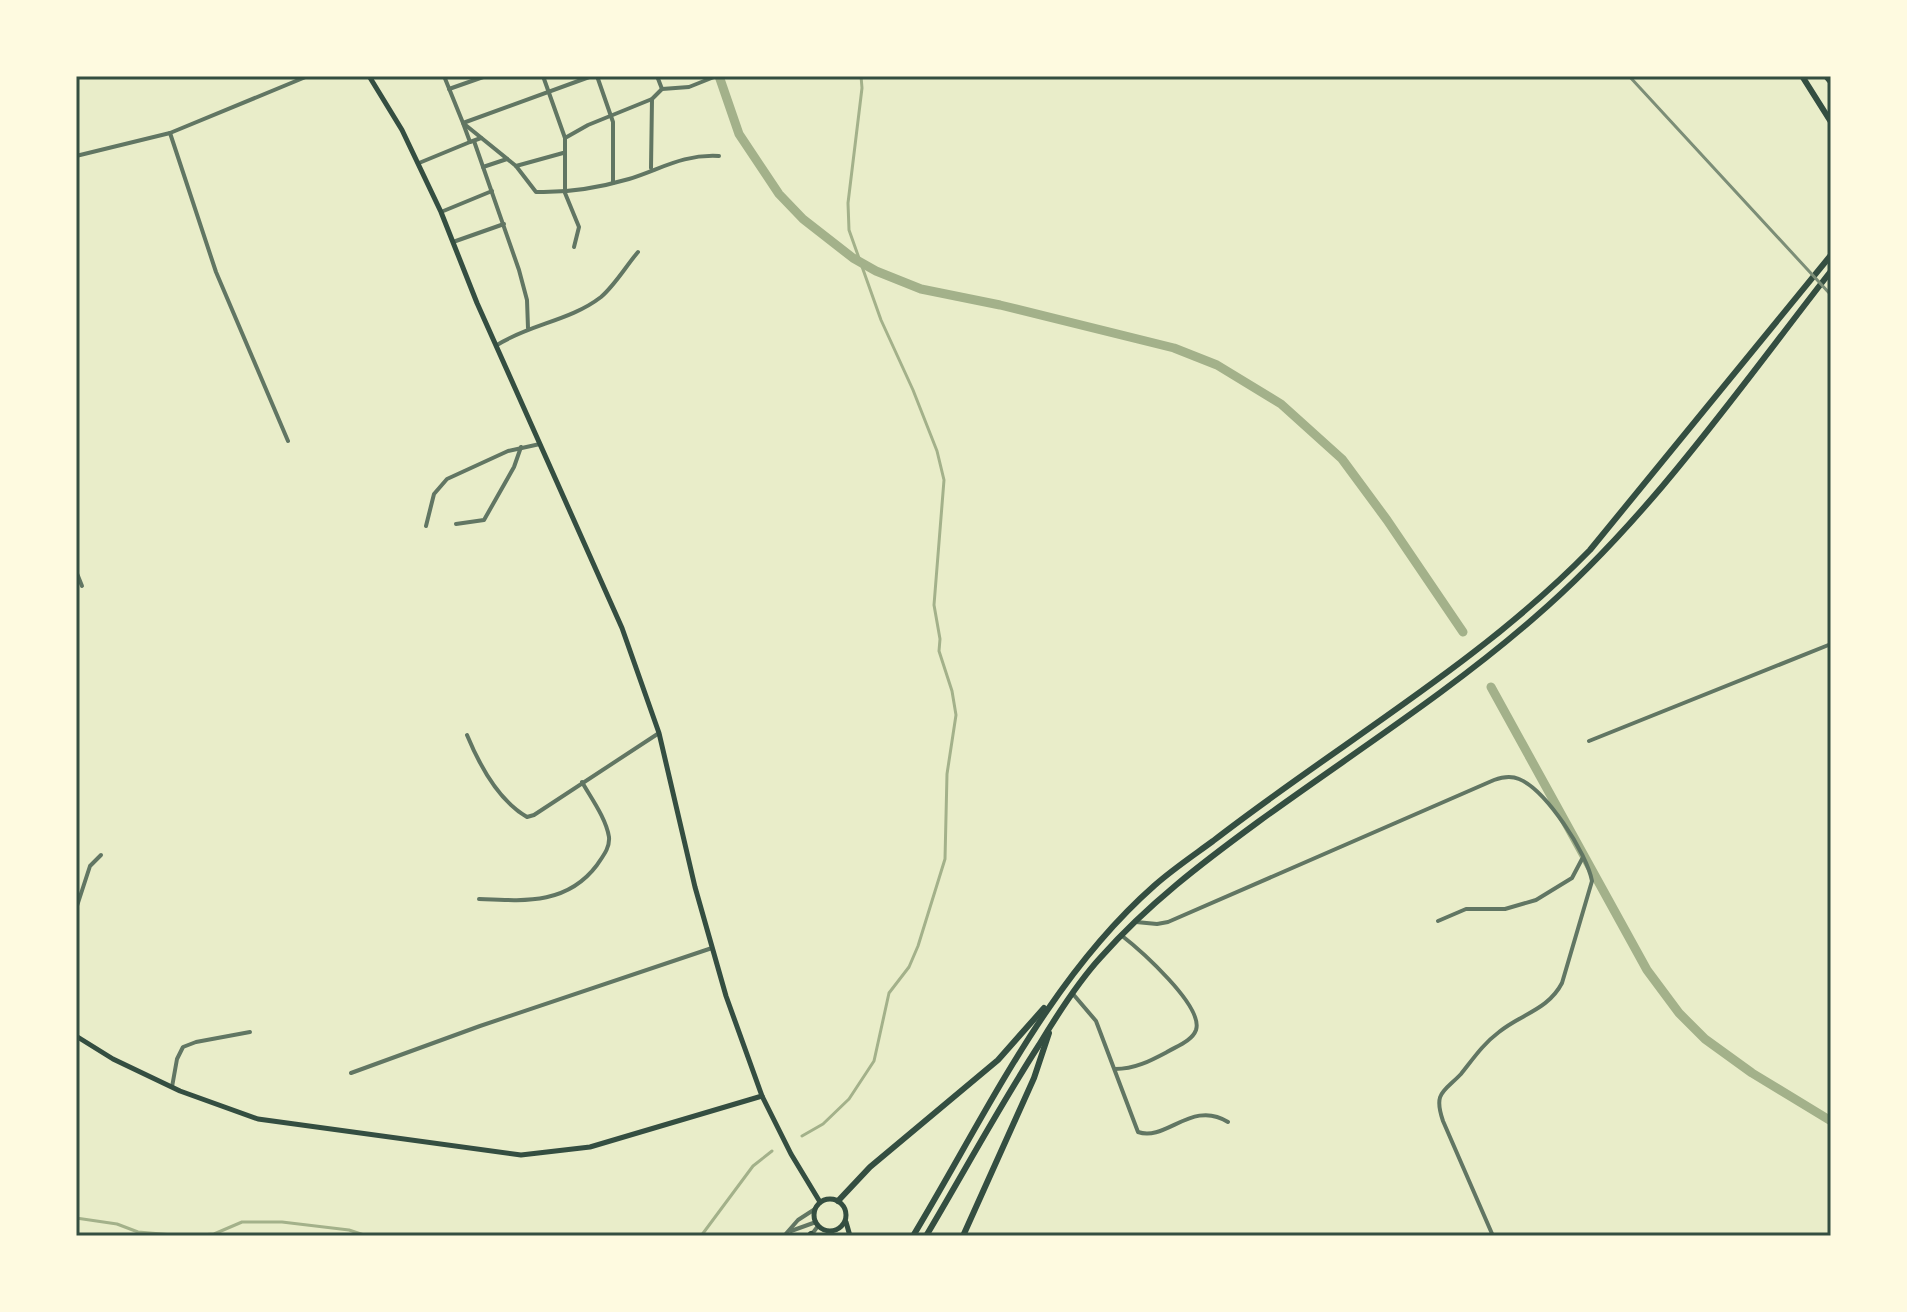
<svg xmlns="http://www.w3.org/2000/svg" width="1907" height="1312" font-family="'Asap Condensed',sans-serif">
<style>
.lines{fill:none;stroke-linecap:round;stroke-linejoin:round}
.stream{stroke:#a3b18a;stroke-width:3}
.canal{stroke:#a3b18a;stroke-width:9}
.minor{stroke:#617663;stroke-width:4}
.secondary{stroke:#344e41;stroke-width:5}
.trunk{stroke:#344e41;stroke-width:6}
.rail{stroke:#7c8e77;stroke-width:3}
.neatline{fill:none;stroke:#344e41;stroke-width:3}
</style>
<rect width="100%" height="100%" fill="#e9edc9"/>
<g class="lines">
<!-- stream -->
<g class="stream">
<polyline points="802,1136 823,1124 849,1099 874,1061 889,993 909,967 918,946 945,859 947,774 956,715 952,691 939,651 940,639 934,605 944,480 937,451 913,390 881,320 849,230 848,203 862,88 861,76"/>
<polyline points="76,1218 117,1224 138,1232 185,1236"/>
<polyline points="187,1236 214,1234 242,1222 282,1222 349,1230 367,1236"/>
<polyline points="701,1236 753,1166 772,1151"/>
</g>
<!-- canal -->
<g class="canal">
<polyline points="719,76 739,134 779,194 803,219 853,258 876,271 921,289 1000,305 1174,348 1217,365 1281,404 1342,459 1387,520 1463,632"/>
<polyline points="1491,687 1647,970 1679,1013 1705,1039 1752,1073 1831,1121"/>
</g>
<!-- minor -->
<g class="minor">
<path d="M444,76L463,123L516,166L536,192C568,193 598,188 629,179C661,169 683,154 719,156"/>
<polyline points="543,76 565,138"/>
<polyline points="597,76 613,122 613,183"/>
<polyline points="657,76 662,89"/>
<polyline points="449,89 486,76"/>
<polyline points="170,133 216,272 288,441"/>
<polyline points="481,138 470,142 463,123 592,76"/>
<polyline points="474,141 519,270 527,300 528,328"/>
<polyline points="76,156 170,133 308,76"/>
<polyline points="419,163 470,142"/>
<polyline points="516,166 563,153"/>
<polyline points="483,167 507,159"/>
<polyline points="651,168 652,99"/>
<polyline points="441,212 492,191"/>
<polyline points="453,242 504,224"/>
<polyline points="574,247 579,227 565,193 565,138 588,125 652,99 662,89 689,87 714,77"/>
<path d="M497,345C530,324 570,321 601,297C615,285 626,266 638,252"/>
<polyline points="456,524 484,520 514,467 521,447"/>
<polyline points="426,526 434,494 447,479 508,451 540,444"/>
<polyline points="76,571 82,586"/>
<path d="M467,735C479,764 499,801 527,817L534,815L659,733"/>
<polyline points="1589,741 1831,644"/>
<path d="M479,899C524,901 567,905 597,865C603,856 610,848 609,837C606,818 591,798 582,782"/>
<polyline points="76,909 90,866 101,855"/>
<polyline points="1438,921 1466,909 1505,909 1536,900 1572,878 1582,859"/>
<path d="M1136,922L1157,924L1168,922L1494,780C1502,777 1510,775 1519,779C1546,790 1587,853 1592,881L1562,983C1548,1010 1521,1014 1499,1032C1483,1044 1473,1059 1461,1074C1444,1092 1433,1092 1443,1121L1493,1236"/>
<path d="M1073,994L1096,1021L1138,1132C1166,1142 1192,1099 1228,1122"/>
<path d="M1115,1069C1135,1069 1150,1061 1167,1052C1177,1046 1192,1041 1196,1030C1204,1006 1139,949 1121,935"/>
<polyline points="351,1073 480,1026 712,948"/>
<polyline points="172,1087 177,1059 183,1047 196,1042 250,1032"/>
<polyline points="791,1231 816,1222"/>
<polyline points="812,1234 818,1226"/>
<polyline points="784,1236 798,1220 815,1209"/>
</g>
<!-- secondary -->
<g class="secondary">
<polyline points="369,76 402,130 441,212 477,303 622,628 659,733 695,887 726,996 762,1096 791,1154 820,1202"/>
<polyline points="76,1036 113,1059 180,1091 258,1119 521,1155 590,1147 762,1096"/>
<circle cx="830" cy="1215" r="16"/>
<polyline points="846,1222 850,1236"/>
</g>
<!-- trunk -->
<g class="trunk">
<polyline points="1802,76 1831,122"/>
<polyline points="1826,76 1831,82"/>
<polyline points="838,1201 870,1167 998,1060 1044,1008"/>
<polyline points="811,1234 812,1236"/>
<path d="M913,1236C986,1115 1047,980 1155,885C1173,869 1194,855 1213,841C1338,744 1479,664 1590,550L1831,255"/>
<path d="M926,1236C964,1172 999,1107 1039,1045C1057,1015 1077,983 1101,957C1148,904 1202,863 1258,822C1350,755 1448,693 1534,618C1649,519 1738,390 1831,271"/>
<polyline points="963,1236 1034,1078 1049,1033"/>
</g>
<!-- rail -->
<polyline class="rail" points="1629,76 1831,295"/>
</g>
<!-- border -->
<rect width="1907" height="1312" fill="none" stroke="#fefae0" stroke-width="156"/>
<rect x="78" y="78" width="1751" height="1156" class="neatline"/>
</svg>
